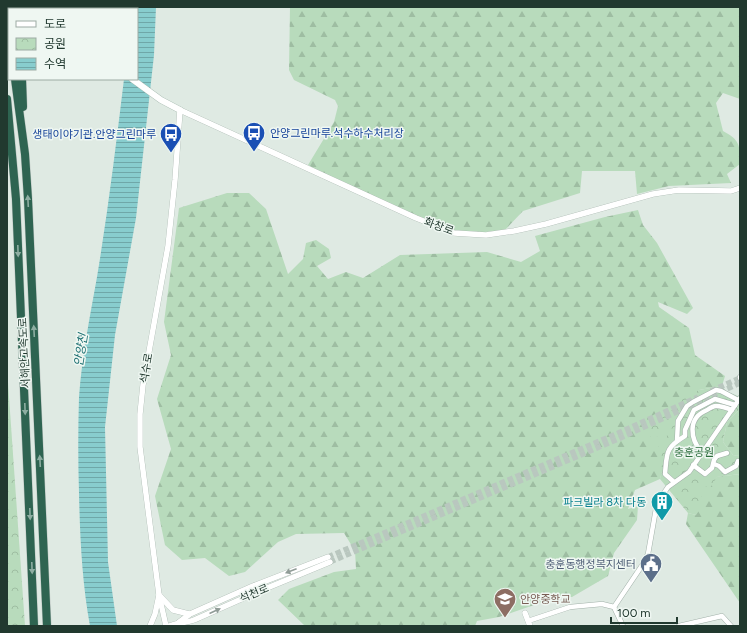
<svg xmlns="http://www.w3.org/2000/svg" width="747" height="633" font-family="Figtree,'Noto Sans KR',sans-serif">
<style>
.forest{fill:url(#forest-firs)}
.park{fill:url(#park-crowns)}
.pitch{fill:#b8dbbc}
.water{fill:url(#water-rules)}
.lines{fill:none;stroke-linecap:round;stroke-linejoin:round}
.tertiary-tunnel{stroke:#b9c7bf;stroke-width:5.5;stroke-dasharray:5.5 3;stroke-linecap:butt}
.minor-casing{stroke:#a2b1a9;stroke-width:5.5}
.tertiary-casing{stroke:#a2b1a9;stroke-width:6}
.secondary-casing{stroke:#9fb5aa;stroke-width:7}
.motorway-casing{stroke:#bcc4c1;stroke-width:9}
.minor{stroke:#fff;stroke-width:4.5}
.tertiary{stroke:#fff;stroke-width:5.5}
.secondary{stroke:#fff;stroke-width:6}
.motorway{stroke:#2e6451;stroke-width:8}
.oneway{fill:#8eaea2}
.oneway2{fill:#909c97}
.labels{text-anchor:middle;stroke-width:3;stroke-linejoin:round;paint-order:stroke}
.transit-label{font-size:11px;fill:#164399;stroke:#eff7f2;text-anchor:start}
.street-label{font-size:11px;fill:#21392f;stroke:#eff7f2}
.park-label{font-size:11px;fill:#2c6e3c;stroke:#eff7f2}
.culture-label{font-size:11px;fill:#0d838f;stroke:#eff7f2;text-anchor:end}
.service-label{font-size:11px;fill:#4e5e75;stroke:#eff7f2;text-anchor:end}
.education-label{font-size:11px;fill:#785e54;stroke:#eff7f2;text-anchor:start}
.water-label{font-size:12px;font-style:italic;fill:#1d7072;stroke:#eff7f2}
</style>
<defs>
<pattern id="forest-firs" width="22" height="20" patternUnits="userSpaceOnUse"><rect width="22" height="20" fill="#b8dbbc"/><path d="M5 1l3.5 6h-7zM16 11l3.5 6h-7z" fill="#9ebda2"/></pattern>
<pattern id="park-crowns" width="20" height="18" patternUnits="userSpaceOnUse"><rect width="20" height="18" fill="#b8dbbc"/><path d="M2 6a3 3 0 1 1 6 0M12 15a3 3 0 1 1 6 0" fill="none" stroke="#9ebda2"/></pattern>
<pattern id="water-rules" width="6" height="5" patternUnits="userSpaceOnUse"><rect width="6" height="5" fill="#88cdce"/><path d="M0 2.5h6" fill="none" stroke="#6fa7a8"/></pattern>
</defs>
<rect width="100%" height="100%" fill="#dfeae3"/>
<!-- forest -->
<g class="forest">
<path d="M290,7H740V99L723,93L716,103L723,131C740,140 740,145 740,164L727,174L731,183L669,186L637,194L635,171H582L580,193L523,211L505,230L475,233L454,230L423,220L331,178L308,165L334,122L338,106L335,100L294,80L289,70Z"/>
<polygon points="227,193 249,193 266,209 288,274 303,259 306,243 316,240 329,249 331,258 317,266 328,279 346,272 363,278 400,255 487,252 521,262 540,251 535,236 605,217 638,210 643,225 657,243 693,308 687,314 658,302 659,307 689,328 695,355 725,376 722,386 699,390 674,427 660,479 635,490 628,509 638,506 637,520 614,553 608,576 572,597 557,597 499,617 477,621 475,626 308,626 304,625 278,600 289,589 334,572 356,569 355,551 344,533 296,534 278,542 245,572 229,576 205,558 182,560 165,545 155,496 171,449 157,399 171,355 164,322 179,208"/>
<polygon points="740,409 740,456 733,455 723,442 727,422"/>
<polygon points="740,474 740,603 686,524 688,513 696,515 699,484 717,477"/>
</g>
<!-- park -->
<g class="park">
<polygon points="7,368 25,626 7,626"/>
<polygon points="722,386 726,391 740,397 740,409 727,422 723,442 733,455 740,456 740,474 717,477 710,488 699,484 703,505 696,515 688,513 660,479 664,462 658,447 673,428 653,439 644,429 646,419 699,390"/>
</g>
<!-- pitch -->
<polygon class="pitch" points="681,440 696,451 688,461 673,450"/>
<!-- water -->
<path class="water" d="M126,7H156L154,55L136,218L115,335L105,427L108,562L117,626H90C82,582 80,538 79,493C78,461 78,429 79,397C82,356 90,316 97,277C108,211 116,145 124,79H137V9H126Z"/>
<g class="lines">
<!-- tertiary-tunnel -->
<g class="tertiary-tunnel">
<polyline points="711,391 740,378"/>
<polyline points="328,557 616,434 698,397"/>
<polyline points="330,562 618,439 740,383"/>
</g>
<!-- minor casing -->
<g class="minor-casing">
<g id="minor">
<polyline points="740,377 740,378"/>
<polyline points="677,441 678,421 687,406 693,402 716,390 721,391 738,400"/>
<path d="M702,453C690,439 687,418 707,410C710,408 713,406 716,406C721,406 727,408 732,410"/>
<polyline points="714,464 719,466 725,472 736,466 738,461"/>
<polyline points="693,465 705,474 712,468 714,460 717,456 727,453"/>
<path d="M674,482L665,474C667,453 665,448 685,436V430L694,410L715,399L735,405"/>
<polyline points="528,621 570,607 602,604 614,607"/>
<polyline points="623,626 614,607 641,567 648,554 657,503 668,487 689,472 740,398"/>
<polyline points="679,626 722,616 731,626"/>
</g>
</g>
<!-- tertiary casing -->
<g class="tertiary-casing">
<g id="tertiary">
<polyline points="525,613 530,626"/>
<polyline points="178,623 190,614 253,586 328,557"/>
<polyline points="150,626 155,614 159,595 173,610 189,614"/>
<polyline points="166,626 159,595 140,447 140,414 143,385 168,246 175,180 180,110 416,218 454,233 486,235 514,231 546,224 653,194 679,190 731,191 740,188"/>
<path d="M169,626C177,623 185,623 194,620L255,593L330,562"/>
</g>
</g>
<!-- secondary casing -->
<g class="secondary-casing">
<g id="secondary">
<polyline points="7,19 9,20"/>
<polyline points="132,79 161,100 180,110"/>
</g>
</g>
<!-- motorway casing -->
<g class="motorway-casing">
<g id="motorway">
<polyline points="11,7 11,9"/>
<polyline points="7,30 9,42"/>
<polyline points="15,79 25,154 28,199 47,626"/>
<polyline points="22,79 23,107"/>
<polyline points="7,99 16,199 34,626"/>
</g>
</g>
<!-- minor -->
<use href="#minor" class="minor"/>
<!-- tertiary -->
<use href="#tertiary" class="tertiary"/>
<!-- secondary -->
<use href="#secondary" class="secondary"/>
<!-- motorway -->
<use href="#motorway" class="motorway"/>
</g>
<!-- one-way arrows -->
<defs><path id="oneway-solid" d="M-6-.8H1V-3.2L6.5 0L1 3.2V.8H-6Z"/></defs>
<g class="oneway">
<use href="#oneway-solid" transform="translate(28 201) rotate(-93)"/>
<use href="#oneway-solid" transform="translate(18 251) rotate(88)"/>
<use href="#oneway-solid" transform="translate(34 331) rotate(-93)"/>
<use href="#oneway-solid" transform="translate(25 409) rotate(88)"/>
<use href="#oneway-solid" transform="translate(40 461) rotate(-93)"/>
<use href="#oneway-solid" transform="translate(30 514) rotate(88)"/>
<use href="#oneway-solid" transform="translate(32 568) rotate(88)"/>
</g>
<g class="oneway2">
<use href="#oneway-solid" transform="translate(291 571) rotate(159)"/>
<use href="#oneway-solid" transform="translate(215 611) rotate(-24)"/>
</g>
<!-- icons -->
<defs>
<g id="bus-pin" transform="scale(1.15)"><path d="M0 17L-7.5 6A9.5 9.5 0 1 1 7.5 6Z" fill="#1a4fb4" stroke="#eff7f2"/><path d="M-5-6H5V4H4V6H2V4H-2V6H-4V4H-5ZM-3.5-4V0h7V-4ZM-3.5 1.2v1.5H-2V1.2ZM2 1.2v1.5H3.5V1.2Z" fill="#fff"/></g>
<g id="building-pin" transform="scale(1.15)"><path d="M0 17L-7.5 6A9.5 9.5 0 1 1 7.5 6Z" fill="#0f9aa8" stroke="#eff7f2"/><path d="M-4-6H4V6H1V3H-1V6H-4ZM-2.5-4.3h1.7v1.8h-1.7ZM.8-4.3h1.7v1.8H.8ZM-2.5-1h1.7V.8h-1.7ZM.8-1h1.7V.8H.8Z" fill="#fff"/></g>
<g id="civic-pin" transform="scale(1.15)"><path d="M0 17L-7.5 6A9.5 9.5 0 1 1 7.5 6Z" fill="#5c6f8a" stroke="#eff7f2"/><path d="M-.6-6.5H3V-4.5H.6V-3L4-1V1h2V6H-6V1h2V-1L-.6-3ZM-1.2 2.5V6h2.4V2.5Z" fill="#fff"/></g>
<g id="school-pin" transform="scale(1.15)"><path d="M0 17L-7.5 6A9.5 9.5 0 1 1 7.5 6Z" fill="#8d6e63" stroke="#eff7f2"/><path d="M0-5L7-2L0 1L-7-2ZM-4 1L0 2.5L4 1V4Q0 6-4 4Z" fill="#fff"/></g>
</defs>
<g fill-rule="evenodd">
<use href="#bus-pin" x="254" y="133"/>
<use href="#bus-pin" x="171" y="134"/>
<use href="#building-pin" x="662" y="502"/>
<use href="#civic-pin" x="651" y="564"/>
<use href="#school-pin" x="505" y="599"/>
</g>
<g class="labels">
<!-- transit labels -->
<g class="transit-label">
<text x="270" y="137">안양그린마루.석수하수처리장</text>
<text x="156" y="138" text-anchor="end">생태이야기관.안양그린마루</text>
</g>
<!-- street labels -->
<g class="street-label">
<text transform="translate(439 226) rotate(20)" y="4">화창로</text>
<text transform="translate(24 353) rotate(-93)" y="4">서해안고속도로</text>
<text transform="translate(146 368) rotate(-80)" y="4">석수로</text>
<text transform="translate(254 593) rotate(-23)" y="4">석천로</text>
</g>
<!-- park labels -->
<g class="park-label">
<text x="694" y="456">충훈공원</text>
</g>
<!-- culture labels -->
<g class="culture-label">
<text x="646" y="506">파크빌라 8차 다동</text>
</g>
<!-- service labels -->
<g class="service-label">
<text x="636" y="568">충훈동행정복지센터</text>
</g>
<!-- education labels -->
<g class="education-label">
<text x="520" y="603">안양중학교</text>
</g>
<!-- water labels -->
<g class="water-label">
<text transform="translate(81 350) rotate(-81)" y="4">안양천</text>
</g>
</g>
<!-- border -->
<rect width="747" height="633" fill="none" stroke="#21392f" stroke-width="16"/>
<!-- legend -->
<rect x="8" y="8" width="130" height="72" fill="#eff7f2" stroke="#9daba4"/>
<rect x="16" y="21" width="20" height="6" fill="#ffffff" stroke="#9daba4"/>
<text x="44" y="28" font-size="12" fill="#21392f">도로</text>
<rect x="16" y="38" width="20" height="12" fill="url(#park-crowns)" stroke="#9daba4"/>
<text x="44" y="48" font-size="12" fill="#21392f">공원</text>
<rect x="16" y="58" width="20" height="12" fill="url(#water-rules)" stroke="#9daba4"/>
<text x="44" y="68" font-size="12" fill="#21392f">수역</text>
<!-- scale -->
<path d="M611 617v6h66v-6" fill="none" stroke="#21392f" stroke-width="2"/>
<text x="617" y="617" font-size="12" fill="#21392f" stroke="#eff7f2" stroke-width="3" paint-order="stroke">100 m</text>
</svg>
